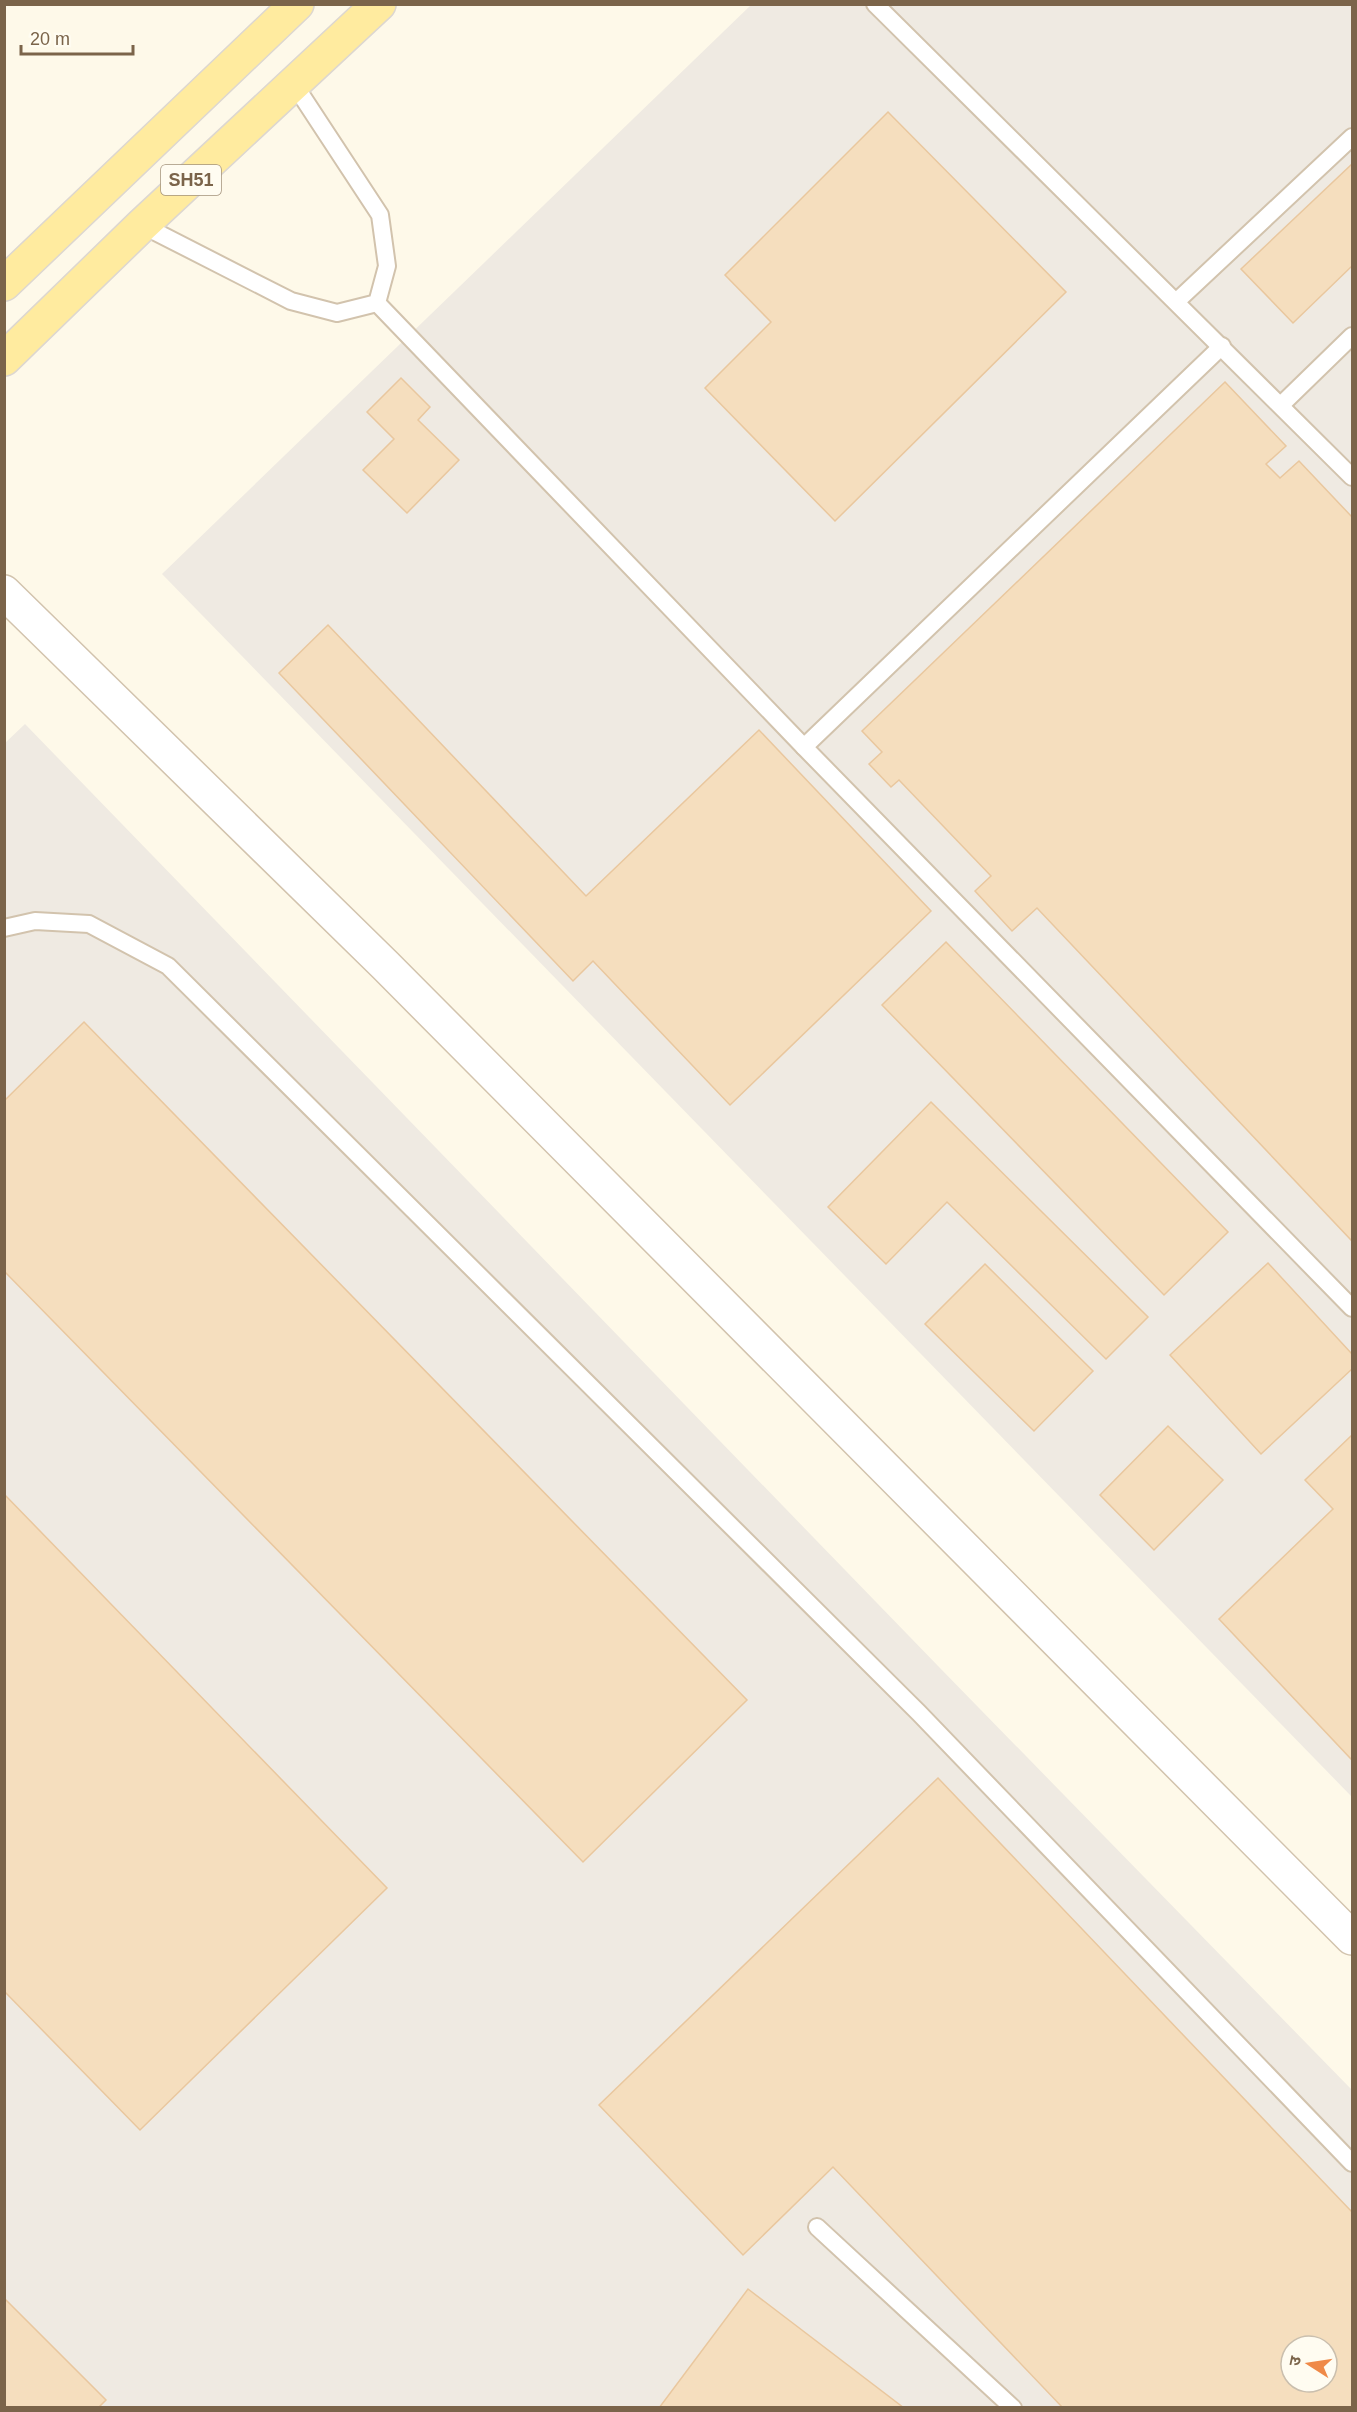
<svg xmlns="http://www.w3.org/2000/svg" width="1357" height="2412" font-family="Helvetica,'Noto Sans Devanagari',sans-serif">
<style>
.industrial{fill:#efeae2;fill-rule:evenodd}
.building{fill:#f5debe;stroke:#e9c79e;stroke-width:1.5;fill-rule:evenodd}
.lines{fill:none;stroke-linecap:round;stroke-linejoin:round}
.service-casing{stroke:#d2c3ad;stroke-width:20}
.minor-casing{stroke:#d2c3ad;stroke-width:36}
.primary-casing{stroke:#ddd7d0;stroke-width:36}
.service{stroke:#fff;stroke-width:16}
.minor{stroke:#fff;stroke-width:33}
.primary{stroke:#ffeb9f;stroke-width:33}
.labels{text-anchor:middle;stroke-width:5;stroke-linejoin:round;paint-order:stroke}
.shield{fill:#fffcf1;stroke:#a3927c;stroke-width:1.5}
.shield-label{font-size:18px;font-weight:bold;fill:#7b644a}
</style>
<rect width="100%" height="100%" fill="#fef9e9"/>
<!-- industrial -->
<g class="industrial">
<polygon points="751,5 1352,5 1352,1797 162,574"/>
<path d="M25,724L940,1668L1352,2090V2407L5,2408L4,744ZM1291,2346H1327V2382H1291Z"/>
</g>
<!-- building -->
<g class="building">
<polygon points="888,112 1066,292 835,521 705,388 771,322 725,275"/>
<polygon points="1352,164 1352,266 1293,323 1241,269"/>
<polygon points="401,378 430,407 418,420 459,460 407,513 363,470 394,439 367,412"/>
<polygon points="1225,382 1286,446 1266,464 1280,478 1299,461 1352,517 1352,1241 1037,908 1012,931 975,891 991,876 899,780 891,787 869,764 882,752 862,731"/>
<polygon points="328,625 586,896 759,730 931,911 730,1105 593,961 573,981 279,673"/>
<polygon points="946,942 1228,1232 1164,1295 882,1005"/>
<polygon points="84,1022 747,1700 583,1862 4,1271 4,1101"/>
<polygon points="931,1102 1148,1317 1106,1359 947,1202 886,1264 828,1207"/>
<polygon points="1268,1263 1352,1354 1352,1369 1261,1454 1170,1355"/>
<polygon points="985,1264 1093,1371 1034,1431 925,1324"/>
<polygon points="1168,1426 1223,1480 1154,1550 1100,1495"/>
<polygon points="1352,1435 1352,1760 1219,1619 1333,1509 1305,1480"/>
<polygon points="4,1494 387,1888 140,2130 4,1991"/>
<path d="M938,1778L1352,2212V2408H1063L833,2167L743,2255L599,2105ZM1291,2346H1327V2382H1291Z"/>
<polygon points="748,2289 904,2408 659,2408"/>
<polygon points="4,2298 106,2400 98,2408 4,2408"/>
</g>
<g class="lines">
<!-- service casing -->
<g class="service-casing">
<g id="service">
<polyline points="875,4 1352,477"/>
<polyline points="142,225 291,301 337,313 377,303 387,266 380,215 294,84"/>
<polyline points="1177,301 1352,137"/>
<polyline points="377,303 804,747 1352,1308"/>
<polyline points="1281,405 1352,336"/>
<polyline points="804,747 1222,346"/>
<polyline points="4,928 35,921 89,924 168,966 919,1713 1352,2163"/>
<polyline points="817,2227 1013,2408"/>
</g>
</g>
<!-- minor casing -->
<g class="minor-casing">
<polyline id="minor" points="4,592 385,965 1352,1938"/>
</g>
<!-- primary casing -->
<g class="primary-casing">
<g id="primary">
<polyline points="4,284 297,4"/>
<polyline points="4,359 142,225 379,4"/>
</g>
</g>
<!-- service -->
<use href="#service" class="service"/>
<!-- minor -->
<use href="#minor" class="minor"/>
<!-- primary -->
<use href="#primary" class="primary"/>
</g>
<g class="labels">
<!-- shield labels -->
<rect class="shield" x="161" y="165" width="60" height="30" rx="4.5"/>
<g class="shield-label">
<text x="191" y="186">SH51</text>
</g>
</g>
<!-- border -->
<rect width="1357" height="2412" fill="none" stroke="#7b644a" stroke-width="12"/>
<!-- north arrow -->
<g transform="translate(1309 2364) rotate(282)"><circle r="28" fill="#fffcf1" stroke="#cabfae" stroke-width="1.5"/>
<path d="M0-4.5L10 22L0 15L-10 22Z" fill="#ef8947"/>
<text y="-9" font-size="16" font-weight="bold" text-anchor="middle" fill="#7b644a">उ</text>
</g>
<!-- scale -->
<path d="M21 45v9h112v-9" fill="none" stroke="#7b644a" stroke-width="3"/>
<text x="30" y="45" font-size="18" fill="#7b644a" stroke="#fffcf1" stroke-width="4.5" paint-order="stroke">20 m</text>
</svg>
